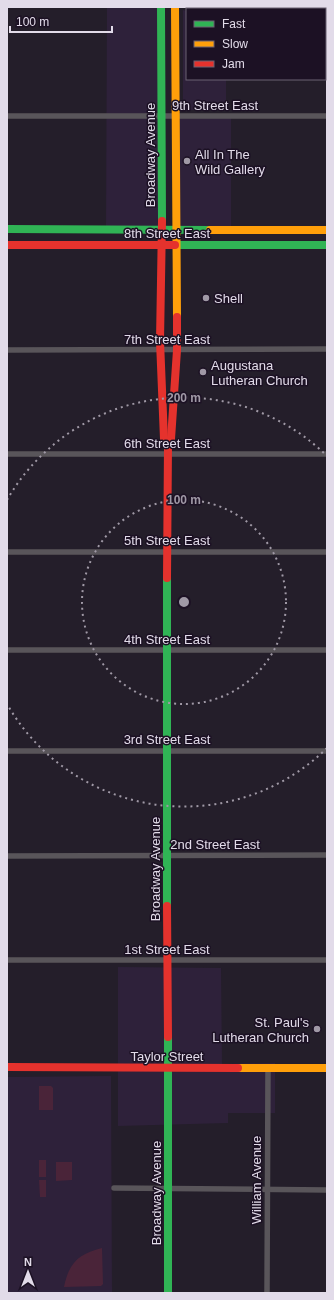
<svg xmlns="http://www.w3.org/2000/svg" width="334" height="1300" font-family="Helvetica,sans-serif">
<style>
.built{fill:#2e213a}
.green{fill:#4a2439}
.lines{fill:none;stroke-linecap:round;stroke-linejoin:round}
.street{stroke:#59555a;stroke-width:5.5}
.fast{stroke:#30b455;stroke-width:8}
.slow{stroke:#ff9f0a;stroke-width:8}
.jam{stroke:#e5322d;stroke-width:8}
.ring{fill:none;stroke:#a099a6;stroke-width:2;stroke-dasharray:2 4}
.poi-dot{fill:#a099a6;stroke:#1c1124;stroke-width:1.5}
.labels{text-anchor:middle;stroke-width:3;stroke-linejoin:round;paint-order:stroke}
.street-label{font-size:13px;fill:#e2dbe9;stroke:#1c1124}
.poi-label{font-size:13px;fill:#e2dbe9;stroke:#1c1124;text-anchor:start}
.centre{fill:#a099a6;stroke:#1c1124;stroke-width:2}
.ring-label{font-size:12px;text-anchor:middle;font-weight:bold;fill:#a099a6;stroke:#1c1124;stroke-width:3;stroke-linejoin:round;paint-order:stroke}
</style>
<rect width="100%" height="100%" fill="#241e2a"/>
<!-- built -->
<g class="built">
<polygon points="107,7 161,7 162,229 106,229"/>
<polygon points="183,10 187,11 187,79 226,79 226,110 183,110"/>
<rect x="175" y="116" width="56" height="113"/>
<polygon points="118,967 221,968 222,1064 275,1063 275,1113 228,1113 228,1123 118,1126"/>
<polygon points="111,1076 112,1293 7,1293 7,1077"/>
</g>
<!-- green -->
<g class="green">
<polygon points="39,1086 51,1086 53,1088 53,1110 39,1110"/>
<rect x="39" y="1160" width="7" height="17"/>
<polygon points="56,1162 72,1162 72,1180 56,1181"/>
<polygon points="39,1180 46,1180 46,1197 40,1197"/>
<path d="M102,1248L103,1284L101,1286L64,1287C69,1262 79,1254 102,1248Z"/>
</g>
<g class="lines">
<!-- street -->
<g class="street">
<polyline points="7,116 327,116"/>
<polyline points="7,350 327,349"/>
<polyline points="7,454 327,454"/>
<polyline points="7,552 327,552"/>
<polyline points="7,650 327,650"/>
<polyline points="7,751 327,751"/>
<polyline points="7,856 327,855"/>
<polyline points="7,960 327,960"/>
<polyline points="114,1188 327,1190"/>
<polyline points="267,1293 268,1068"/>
</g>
<!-- fast -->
<g class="fast">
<polyline points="161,7 162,221"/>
<polyline points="7,229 210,230"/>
<polyline points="175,245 327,245"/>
<polyline points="167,906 167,578"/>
<polyline points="168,1037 168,1293"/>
</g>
<!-- slow -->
<g class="slow">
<polyline points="175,7 177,317"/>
<polyline points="210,230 327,230"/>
<polyline points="238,1068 327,1068"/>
</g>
<!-- jam -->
<g class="jam">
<polyline points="162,221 160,341 164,439 168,445"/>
<polyline points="7,245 175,245"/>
<polyline points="167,578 168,445 171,439 177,350 177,317"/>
<polyline points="167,906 168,1037"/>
<polyline points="7,1067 238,1068"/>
</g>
</g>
<!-- distance rings -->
<g class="ring">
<circle cx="184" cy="602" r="102"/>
<path d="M327 748A204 204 0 0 1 7 704M7 500A204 204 0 0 1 327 456"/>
</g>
<!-- markers -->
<g class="poi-dot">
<circle cx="187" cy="161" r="4"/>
<circle cx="206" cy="298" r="4"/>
<circle cx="203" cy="372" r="4"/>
<circle cx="317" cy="1029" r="4"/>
</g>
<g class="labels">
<!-- street labels -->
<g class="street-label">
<text x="215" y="110">9th Street East</text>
<text transform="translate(150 155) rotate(-90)" y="5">Broadway Avenue</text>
<text x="167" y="238">8th Street East</text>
<text x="167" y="344">7th Street East</text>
<text x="167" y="448">6th Street East</text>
<text x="167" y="545">5th Street East</text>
<text x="167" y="644">4th Street East</text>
<text x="167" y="744">3rd Street East</text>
<text x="215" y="849">2nd Street East</text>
<text transform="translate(155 869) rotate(-90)" y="5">Broadway Avenue</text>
<text x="167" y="954">1st Street East</text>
<text x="167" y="1061">Taylor Street</text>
<text transform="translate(256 1180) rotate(-90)" y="5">William Avenue</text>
<text transform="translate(156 1193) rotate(-90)" y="5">Broadway Avenue</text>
</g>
<!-- poi labels -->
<g class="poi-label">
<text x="195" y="159">All In The<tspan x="195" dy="15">Wild Gallery</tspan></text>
<text x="214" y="303">Shell</text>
<text x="211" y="370">Augustana<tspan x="211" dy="15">Lutheran Church</tspan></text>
<text x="309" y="1027" text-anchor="end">St. Paul's<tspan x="309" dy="15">Lutheran Church</tspan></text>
</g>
</g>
<circle cx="184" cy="602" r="6" class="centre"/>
<g class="ring-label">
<text x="184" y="402">200 m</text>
<text x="184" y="504">100 m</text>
</g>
<!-- border -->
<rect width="334" height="1300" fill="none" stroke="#e2dbe9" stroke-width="16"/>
<!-- legend -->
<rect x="186" y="8" width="140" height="72" fill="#1c1124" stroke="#6b6273"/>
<rect x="194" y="21" width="20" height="6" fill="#30b455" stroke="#6b6273"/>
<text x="222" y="28" font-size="12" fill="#e2dbe9">Fast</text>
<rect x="194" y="41" width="20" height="6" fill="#ff9f0a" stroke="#6b6273"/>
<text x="222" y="48" font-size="12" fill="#e2dbe9">Slow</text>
<rect x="194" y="61" width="20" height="6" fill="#e5322d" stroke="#6b6273"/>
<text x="222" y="68" font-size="12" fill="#e2dbe9">Jam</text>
<!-- north arrow -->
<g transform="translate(28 1272)" stroke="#1c1124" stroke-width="3" paint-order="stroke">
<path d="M0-3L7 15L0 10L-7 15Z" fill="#e2dbe9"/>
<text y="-6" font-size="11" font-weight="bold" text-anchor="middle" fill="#e2dbe9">N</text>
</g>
<!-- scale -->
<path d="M10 26v6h102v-6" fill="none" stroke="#e2dbe9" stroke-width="2"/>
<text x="16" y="26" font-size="12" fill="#e2dbe9" stroke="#1c1124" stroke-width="3" paint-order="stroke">100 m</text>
</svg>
